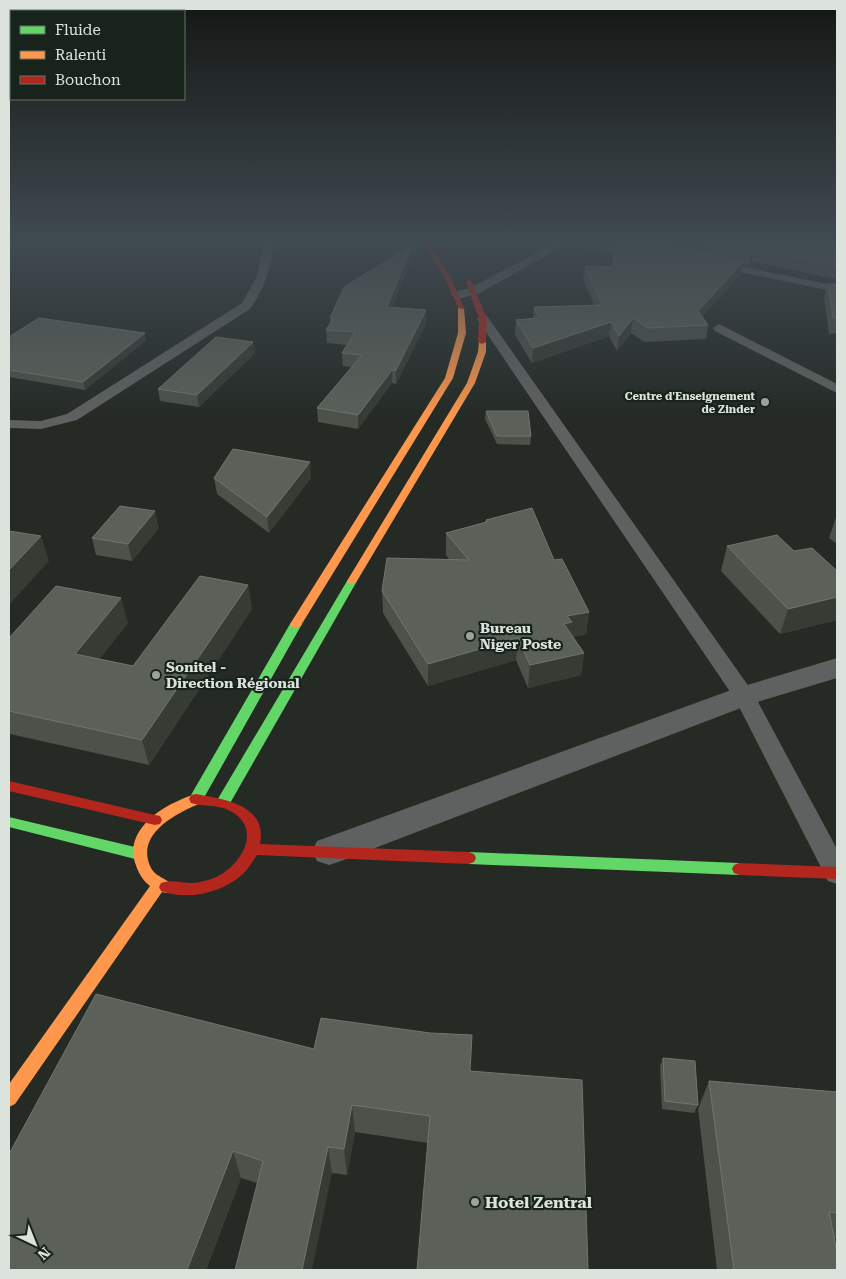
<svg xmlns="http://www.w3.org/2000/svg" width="846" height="1279" font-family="'Roboto Serif',serif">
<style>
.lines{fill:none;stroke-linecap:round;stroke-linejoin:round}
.lane{fill:#5f6160;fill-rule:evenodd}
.street{fill:#5f6160;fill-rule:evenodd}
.fast{fill:#63d668;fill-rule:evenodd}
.slow{fill:#ff974d;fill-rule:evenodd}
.jam{fill:#b3261e;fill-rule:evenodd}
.wall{fill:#4c5149}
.shaded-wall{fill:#363b34}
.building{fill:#5b6159;stroke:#70756e}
.poi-dot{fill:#9ca29d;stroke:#18241b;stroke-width:2}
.labels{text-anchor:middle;stroke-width:4.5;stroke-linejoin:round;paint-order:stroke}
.far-poi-label{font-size:11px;font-weight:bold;fill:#dce3dd;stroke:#18241b;text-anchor:end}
.poi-label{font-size:14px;font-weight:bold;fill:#dce3dd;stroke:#18241b;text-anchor:start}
.near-poi-label{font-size:16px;font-weight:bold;fill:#dce3dd;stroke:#18241b;text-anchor:start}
</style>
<rect width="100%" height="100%" fill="#252a25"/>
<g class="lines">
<!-- lane -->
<g class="lane">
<path d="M264,242H274C271,267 265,288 250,309L77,420L41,429L9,428V420L41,421L67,414L242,303L257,276Z"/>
<polygon points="557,242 570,242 478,294 457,299 451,295 453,292 470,288"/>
<polygon points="715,261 837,286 837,292 711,266 711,262"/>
<polygon points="483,315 487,316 752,691 837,849 837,884 828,881 735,699 477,319"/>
<polygon points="719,324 837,384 837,393 715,331 713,328"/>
</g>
<!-- street -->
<polygon class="street" points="837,658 837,678 754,703 341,861 329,865 317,861 312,851 317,841 734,689"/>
<!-- fast -->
<g class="fast">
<polygon points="352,578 357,581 229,805 224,806 219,805 217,801 219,797 347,581"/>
<polygon points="296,620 302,624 201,803 196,804 191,803 189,799 191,795 290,624"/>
<polygon points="9,817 139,848 144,850 146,854 144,858 139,860 9,827"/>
<polygon points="469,852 739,863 744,865 746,869 744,873 739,875 469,864 464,862 462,858 464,854"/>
</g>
<!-- slow -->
<g class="slow">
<polygon points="461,306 464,308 466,333 453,378 300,627 292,627 290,624 445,378 458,333 458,308"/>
<polygon points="479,340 486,342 486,352 475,383 357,581 352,584 348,583 347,581 467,383 478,352"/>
<path d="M196,794L201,795L203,799L201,803C177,813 134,834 151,868C156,878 169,878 173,887L171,891L166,893L162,892L15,1104L9,1107V1084L150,886C141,879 137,870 134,859C127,825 169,802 196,794Z"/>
</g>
<!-- jam -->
<g class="jam">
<polygon points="422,242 428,242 451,278 464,308 463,309 458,308 445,278"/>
<polygon points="469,280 472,282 487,319 486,342 482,344 478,342 479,319 466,282"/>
<polygon points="9,781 155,815 160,816 162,820 160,824 155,825 9,791"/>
<path d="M196,794C224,799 268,805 260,844L469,852L474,854L476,858L474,862L469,864L257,855C253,861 248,869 243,874C222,893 188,901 161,891L159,887L161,883C171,879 181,883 192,883C198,883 208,880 214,878C243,866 265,825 226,809C215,805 202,806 191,803L189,799L191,795Z"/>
<polygon points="739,863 837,867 837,879 739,875 734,873 732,869 734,865"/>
</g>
</g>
<!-- wall -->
<g class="wall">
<polygon points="568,242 837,242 837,278 835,279 752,261 749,266 743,264 741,274 702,317 708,325 706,339 644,342 631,333 617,351 609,336 532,363 515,335 516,320 533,318 534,307 594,305 583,279 585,266 612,267 614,254 568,245"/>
<polygon points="412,245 412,257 392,308 426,323 396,384 392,383 358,429 318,422 317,408 352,367 343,366 342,353 347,345 327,343 326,330 330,323 330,318"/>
<polygon points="828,284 837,284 837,333 829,334 824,298"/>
<polygon points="9,337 146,340 85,390 9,377"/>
<polygon points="253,342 255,353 199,407 160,401 158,389"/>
<polygon points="486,411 531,436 530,445 497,444 485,419"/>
<polygon points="214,478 311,478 269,533 217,494"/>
<polygon points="837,514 837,544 829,538"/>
<polygon points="486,520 554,560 589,612 586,634 573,637 584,653 581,675 528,688 516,660 428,686 383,613 382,591 449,559 446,555 446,533 485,522"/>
<polygon points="159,528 132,561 96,555 92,538"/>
<polygon points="727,546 794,551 837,571 837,620 780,634 721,571"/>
<polygon points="248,585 252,609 149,765 10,734 9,731 9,638 128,623 99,659 133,666"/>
<polygon points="430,1033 472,1035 428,1143 355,1132 347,1175 332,1173 257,1183 241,1178 206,1270 9,1270 314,1049"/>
<polygon points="663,1058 698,1105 694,1113 662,1109 660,1066"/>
<polygon points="709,1081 837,1092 837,1239 835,1239 837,1270 717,1270 698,1109"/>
</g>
<!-- shaded-wall -->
<g class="shaded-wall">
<polygon points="412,245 412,257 388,320 387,307"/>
<polygon points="755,248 752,261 749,266 751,252"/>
<polygon points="744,261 741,274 695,325 698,311"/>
<polygon points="426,310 426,323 396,384 396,370"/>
<polygon points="633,318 631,333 617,351 619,336"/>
<polygon points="611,322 609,336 532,363 533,348"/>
<polygon points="145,333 146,340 85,390 83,382"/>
<polygon points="253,342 255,353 199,407 197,395"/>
<polygon points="392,370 392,383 358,429 358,415"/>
<polygon points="310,462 311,478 269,533 267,517"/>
<polygon points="155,511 159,528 132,561 128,544"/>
<polygon points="41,536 49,561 9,605 9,570"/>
<polygon points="248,585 252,609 149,765 142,740"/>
<polygon points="837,597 837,620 780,634 788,609"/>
<polygon points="121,598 128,623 83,679 75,654"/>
<polygon points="589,612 586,634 570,637 564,624 567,616"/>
<polygon points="518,638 516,660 428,686 428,664"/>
<polygon points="584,653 581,675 528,688 530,665"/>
<polygon points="352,1105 355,1132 347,1175 344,1149"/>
<polygon points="328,1147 332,1173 312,1270 302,1270"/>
<polygon points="233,1151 241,1178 206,1270 187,1270"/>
</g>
<!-- building -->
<g class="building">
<polygon points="615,242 646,242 744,261 698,311 708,325 647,328 633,318 619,336 611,322 533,348 516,320 539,318 534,307 602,305 585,266 613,267"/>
<polygon points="696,242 837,242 837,266 755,248 751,252"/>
<polygon points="412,245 387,307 426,310 396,370 392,370 358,415 317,408 362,355 342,353 355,332 326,330 333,319 330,318 344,287"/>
<polygon points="828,284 837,284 837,318 833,318"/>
<polygon points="39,318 145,333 83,382 9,370 9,337"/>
<polygon points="216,337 253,342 197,395 158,389"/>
<polygon points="486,411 528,411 531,436 497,436"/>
<polygon points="233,449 310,462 267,517 214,478"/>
<polygon points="120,506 155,511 128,544 92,538"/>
<polygon points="532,508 554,560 562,559 589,612 567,616 572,622 564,624 584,653 530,665 518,638 428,664 382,591 387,558 469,560 446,533 487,522 486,520"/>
<polygon points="9,531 41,536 9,570"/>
<polygon points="777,535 794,551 812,548 837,571 837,597 788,609 727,546"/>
<polygon points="200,576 248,585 142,740 9,711 9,638 56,586 121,598 75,654 133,666"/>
<polygon points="96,994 314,1049 321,1018 430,1033 472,1035 470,1071 582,1080 588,1270 417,1270 430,1116 352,1105 344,1149 328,1147 302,1270 235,1270 263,1161 233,1151 187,1270 9,1270 9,1154"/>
<polygon points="663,1058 695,1061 698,1105 665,1101"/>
<polygon points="709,1081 837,1092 837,1213 829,1212 837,1252 837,1270 734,1270"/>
</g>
<!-- sky -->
<linearGradient id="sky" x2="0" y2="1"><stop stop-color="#141714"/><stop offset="0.57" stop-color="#404a51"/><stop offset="1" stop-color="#404a51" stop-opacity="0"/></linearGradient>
<rect width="846" height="421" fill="url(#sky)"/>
<!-- markers -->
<g class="poi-dot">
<circle cx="765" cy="402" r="5"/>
<circle cx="470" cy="636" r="5"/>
<circle cx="156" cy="675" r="5"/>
<circle cx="475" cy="1202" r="5"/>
</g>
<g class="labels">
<!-- far-poi labels -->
<g class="far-poi-label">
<text x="755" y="400">Centre d'Enseignement<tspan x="755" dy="13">de Zinder</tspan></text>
</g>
<!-- poi labels -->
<g class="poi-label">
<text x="480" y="633">Bureau<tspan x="480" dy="16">Niger Poste</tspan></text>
<text x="166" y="672">Sonitel -<tspan x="166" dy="16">Direction Régional</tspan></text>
</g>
<!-- near-poi labels -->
<g class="near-poi-label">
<text x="485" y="1208">Hotel Zentral</text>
</g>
</g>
<!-- border -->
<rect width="846" height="1279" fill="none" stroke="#dce3dd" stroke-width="20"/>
<!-- legend -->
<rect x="10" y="10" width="175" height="90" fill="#18241b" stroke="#667069"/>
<rect x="20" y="26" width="25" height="8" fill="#63d668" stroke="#667069"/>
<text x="55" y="35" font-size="15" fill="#dce3dd">Fluide</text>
<rect x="20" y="51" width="25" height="8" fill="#ff974d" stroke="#667069"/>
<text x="55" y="60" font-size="15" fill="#dce3dd">Ralenti</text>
<rect x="20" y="76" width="25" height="8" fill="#b3261e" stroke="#667069"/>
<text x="55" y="85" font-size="15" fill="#dce3dd">Bouchon</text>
<!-- north arrow -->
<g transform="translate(35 1244) rotate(137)" stroke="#18241b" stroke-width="4" paint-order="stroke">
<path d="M0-4L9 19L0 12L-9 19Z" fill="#dce3dd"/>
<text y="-8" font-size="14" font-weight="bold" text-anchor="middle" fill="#dce3dd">N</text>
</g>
</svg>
